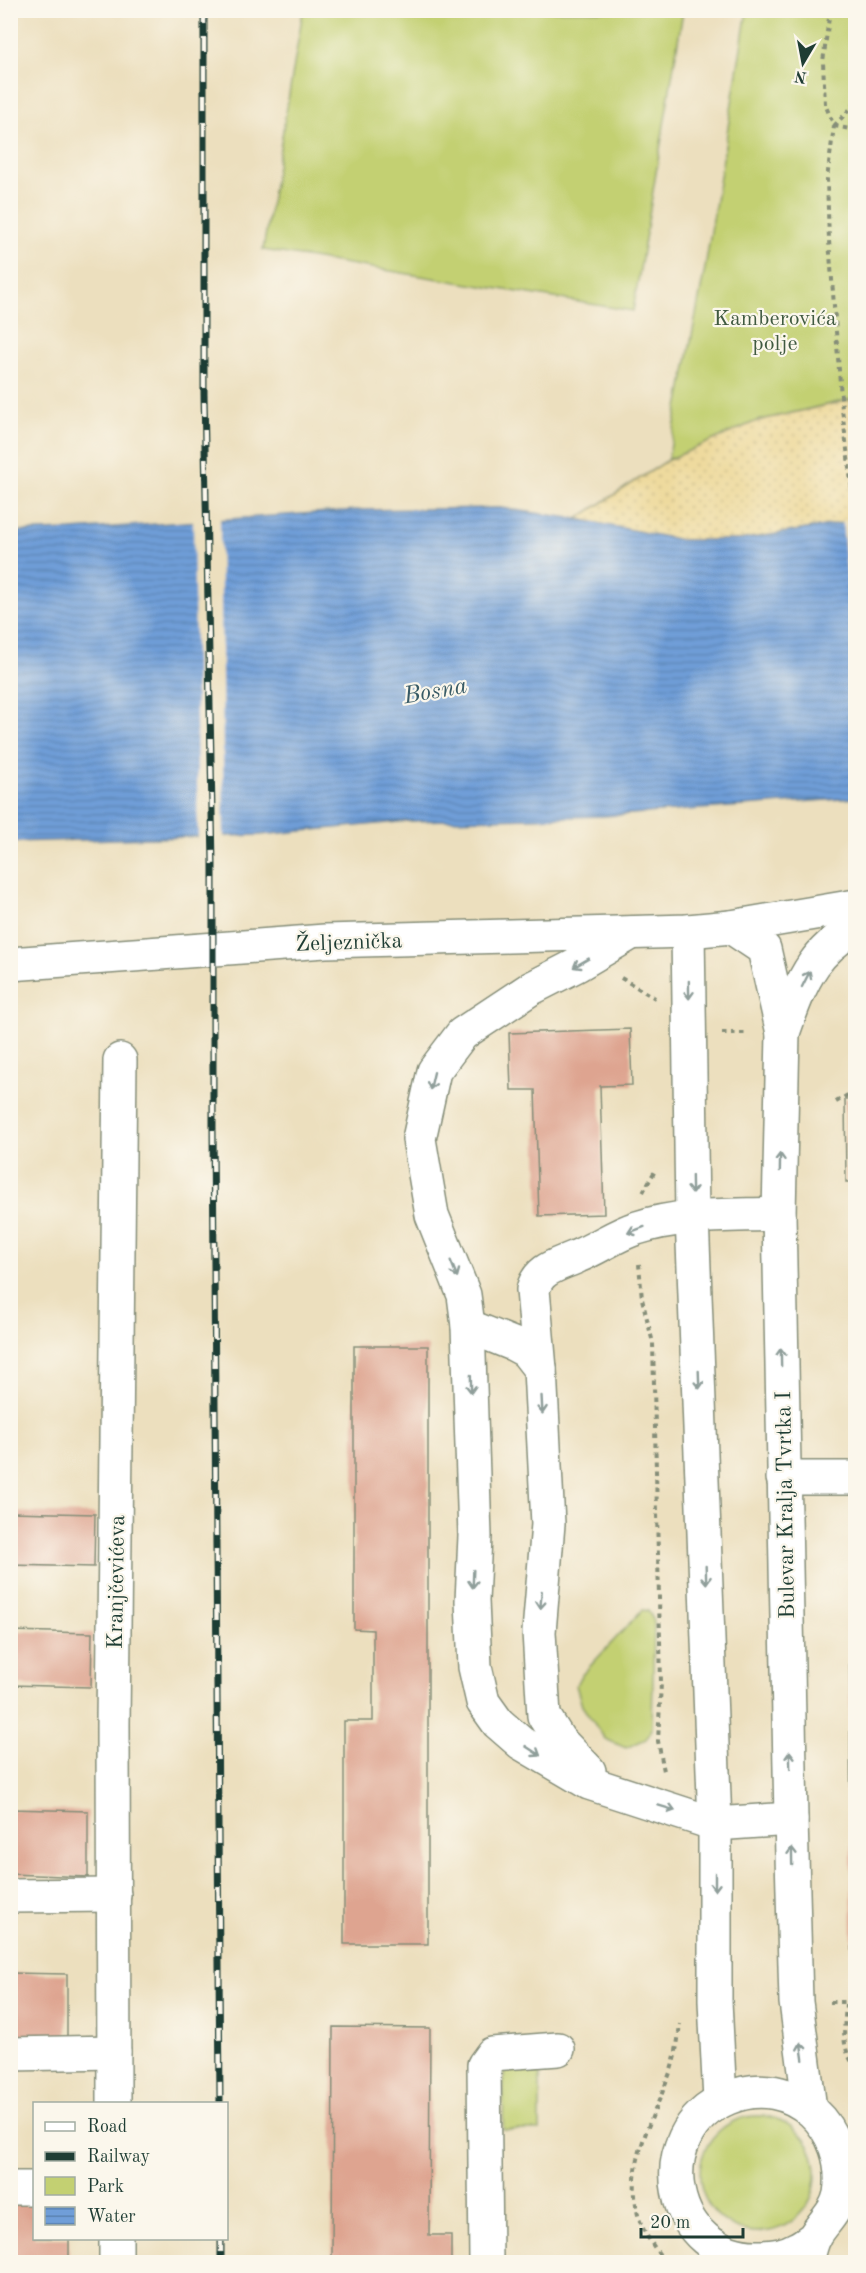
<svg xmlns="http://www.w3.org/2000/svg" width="866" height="2273" font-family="'Old Standard TT',serif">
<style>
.green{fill:#c3d072;stroke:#718653;stroke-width:1.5}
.sand{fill:url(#sand-dots);stroke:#868c69;stroke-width:1.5}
.water{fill:url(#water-rules);stroke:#486e86;stroke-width:1.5}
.pier{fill:#ecdfbe}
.building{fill:#dea490}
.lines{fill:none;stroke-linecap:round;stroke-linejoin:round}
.minor-casing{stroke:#868e79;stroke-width:36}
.path{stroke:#868e79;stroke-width:4;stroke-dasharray:4.5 4.5;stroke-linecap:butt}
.minor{stroke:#fff;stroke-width:33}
.rail-casing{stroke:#1f3d34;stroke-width:7}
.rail{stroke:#fbf7ec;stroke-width:4.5;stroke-dasharray:14;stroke-linecap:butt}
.oneway{stroke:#8f9e9a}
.labels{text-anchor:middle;stroke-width:4.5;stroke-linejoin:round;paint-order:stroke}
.park-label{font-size:22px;fill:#405a40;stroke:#fbf7ec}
.street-label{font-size:22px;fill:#1f3d34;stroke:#fbf7ec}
.water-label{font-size:24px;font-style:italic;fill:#375a65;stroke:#fbf7ec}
</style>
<defs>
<pattern id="sand-dots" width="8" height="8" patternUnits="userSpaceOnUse" patternTransform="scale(1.5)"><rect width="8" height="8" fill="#eeda9e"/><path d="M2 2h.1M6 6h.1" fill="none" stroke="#ccbc89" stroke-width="1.8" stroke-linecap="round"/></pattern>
<pattern id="water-rules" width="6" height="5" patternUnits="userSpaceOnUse" patternTransform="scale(1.5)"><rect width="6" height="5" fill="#709ed8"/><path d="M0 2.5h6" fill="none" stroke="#5b82b0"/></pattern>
</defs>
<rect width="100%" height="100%" fill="#fbf7ec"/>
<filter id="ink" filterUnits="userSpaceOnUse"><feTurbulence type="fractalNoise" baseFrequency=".0167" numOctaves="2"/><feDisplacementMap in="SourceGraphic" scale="12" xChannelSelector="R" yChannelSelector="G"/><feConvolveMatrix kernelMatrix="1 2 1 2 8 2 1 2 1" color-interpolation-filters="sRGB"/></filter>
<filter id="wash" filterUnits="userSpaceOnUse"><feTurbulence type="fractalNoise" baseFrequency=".008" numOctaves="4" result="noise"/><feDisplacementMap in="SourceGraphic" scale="24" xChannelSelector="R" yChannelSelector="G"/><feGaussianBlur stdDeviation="1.35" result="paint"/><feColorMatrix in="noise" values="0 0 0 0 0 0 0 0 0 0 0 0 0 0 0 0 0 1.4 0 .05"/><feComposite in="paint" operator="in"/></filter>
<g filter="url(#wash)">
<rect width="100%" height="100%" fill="#ecdfbe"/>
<!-- green -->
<g class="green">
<polygon points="303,11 683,11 633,311 263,250"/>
<polygon points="747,11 855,11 855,398 757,421 668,460 705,268"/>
<polygon points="642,1610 648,1611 654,1621 652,1729 646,1739 626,1748 605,1739 582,1706 576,1685 580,1677"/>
<polygon points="504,2059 540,2059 540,2130 503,2130"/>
<circle cx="758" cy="2174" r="58"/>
</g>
<!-- sand -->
<polygon class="sand" points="855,399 855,521 739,540 680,540 577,519 668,460 757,421"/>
<!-- water -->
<polygon class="water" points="500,508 577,519 681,540 740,540 855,521 855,798 603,816 409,821 259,835 11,842 10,532 71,530 358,510"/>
<!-- pier -->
<g class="pier">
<polygon points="220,517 224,839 198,840 193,518"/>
<polygon points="856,518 856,662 855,662 842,521"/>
</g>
<g id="blocks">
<!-- building -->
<g class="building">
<polygon points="630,1029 632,1085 600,1086 604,1214 539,1216 535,1090 511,1090 509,1033"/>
<polygon points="845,1099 856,1099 856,1182 846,1182"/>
<polygon points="354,1346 428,1346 428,1944 344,1944 344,1721 373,1721 373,1630 354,1629"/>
<polygon points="10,1512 95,1514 94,1567 10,1565"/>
<polygon points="849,1622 856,1622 856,2046 853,2046"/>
<polygon points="10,1631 92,1633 91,1687 10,1685"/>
<polygon points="10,1809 88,1811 88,1877 10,1874"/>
<polygon points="10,1973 67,1974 67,2042 10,2042"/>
<polygon points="333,2027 430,2028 429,2235 451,2235 451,2262 332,2262"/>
<polygon points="10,2201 34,2201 34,2238 69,2238 69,2262 10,2262"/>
</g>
</g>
</g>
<g filter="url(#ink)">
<use href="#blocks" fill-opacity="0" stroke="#868e79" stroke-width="1.5"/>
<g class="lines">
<!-- minor casing -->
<g class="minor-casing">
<g id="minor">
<polyline points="731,927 764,949 783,1033"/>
<polyline points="688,931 692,1216 715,1824 715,2001 720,2101"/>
<polyline points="631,933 577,965 530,989 462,1034 434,1071 419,1139 432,1215 464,1295 468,1326 475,1536 472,1601 475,1667 483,1702 498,1723 521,1743 589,1783 715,1824 791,1819"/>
<polyline points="10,964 325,941 688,931 731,927 856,906"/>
<polyline points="468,1326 513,1344 526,1351 540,1369 548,1524 539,1632 544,1716 559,1740 589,1771"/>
<path d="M540,1369L533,1290C538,1268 559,1265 578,1256C598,1248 617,1234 637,1228C683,1213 731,1216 779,1214"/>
<polyline points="783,1478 856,1478"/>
<polyline points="10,1896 114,1895"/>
<polyline points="10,2054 114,2052"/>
<polyline points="114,2104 113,1725 120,1060"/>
<path d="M810,2109L796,2002L791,1819L779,1214L783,1033C791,1010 800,984 814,964C825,948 841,937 856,925"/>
<polyline points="10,2188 34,2188"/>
<polyline points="116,2238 116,2262"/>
<polyline points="486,2262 484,2065 492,2054 558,2049"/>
<path d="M807,2262C809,2254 811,2244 815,2236C823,2222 836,2213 840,2194C850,2129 793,2071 728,2098C644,2133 669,2261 761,2257C773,2257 786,2255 796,2249C803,2246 809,2241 815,2237"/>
</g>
</g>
<!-- path -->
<g class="path">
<polyline points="830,10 823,62 825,104 834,126 827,179 829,241 842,409 856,522"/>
<polyline points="834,126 854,105 856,99"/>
<polyline points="834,126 856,130"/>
<polyline points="621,978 655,998"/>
<polyline points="722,1033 748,1033"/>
<polyline points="836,1102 856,1090"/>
<polyline points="643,1192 656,1169"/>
<polyline points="639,1264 642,1299 653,1343 661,1683 658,1741 664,1771"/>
<path d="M830,2002H846C845,2029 839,2045 856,2068"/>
<path d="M665,2262C654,2247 640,2229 637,2210C627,2161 652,2121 668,2078C675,2061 678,2042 680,2024"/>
</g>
<!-- minor -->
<use href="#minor" class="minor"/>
<!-- rail casing -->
<g class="rail-casing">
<g id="rail">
<polyline points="204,10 204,394 213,864 213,1128 220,2104"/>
<polyline points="221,2238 221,2262"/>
</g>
</g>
<!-- rail -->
<use href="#rail" class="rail"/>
</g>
<!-- one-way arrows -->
<defs><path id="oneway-shaft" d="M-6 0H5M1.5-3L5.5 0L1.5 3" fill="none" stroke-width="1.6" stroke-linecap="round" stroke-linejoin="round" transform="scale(1.5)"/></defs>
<g class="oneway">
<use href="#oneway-shaft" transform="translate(581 963) rotate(150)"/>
<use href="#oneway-shaft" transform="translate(806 979) rotate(-63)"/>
<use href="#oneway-shaft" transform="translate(689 990) rotate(89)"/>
<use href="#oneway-shaft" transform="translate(432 1081) rotate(103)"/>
<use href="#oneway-shaft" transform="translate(780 1162) rotate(-89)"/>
<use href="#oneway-shaft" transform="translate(692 1185) rotate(89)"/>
<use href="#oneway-shaft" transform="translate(636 1230) rotate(160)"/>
<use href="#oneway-shaft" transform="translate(454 1269) rotate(68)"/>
<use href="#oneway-shaft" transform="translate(781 1357) rotate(-91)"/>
<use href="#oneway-shaft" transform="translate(699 1380) rotate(88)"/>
<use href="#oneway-shaft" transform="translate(471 1384) rotate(89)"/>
<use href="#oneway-shaft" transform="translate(542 1405) rotate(87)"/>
<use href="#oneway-shaft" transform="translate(706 1575) rotate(88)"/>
<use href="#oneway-shaft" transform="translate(473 1579) rotate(92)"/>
<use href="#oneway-shaft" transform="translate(541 1600) rotate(95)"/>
<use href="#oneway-shaft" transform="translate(533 1751) rotate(33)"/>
<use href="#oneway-shaft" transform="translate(790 1760) rotate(-91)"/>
<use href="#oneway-shaft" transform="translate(667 1808) rotate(17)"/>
<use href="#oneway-shaft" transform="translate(792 1856) rotate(-91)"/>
<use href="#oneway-shaft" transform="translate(715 1882) rotate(90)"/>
<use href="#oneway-shaft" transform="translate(802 2051) rotate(-98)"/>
</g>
</g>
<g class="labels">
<!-- park labels -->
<g class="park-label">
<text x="775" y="325">Kamberovića<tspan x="775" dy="25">polje</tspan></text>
</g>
<!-- street labels -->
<g class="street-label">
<text transform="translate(349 941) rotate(-2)" y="8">Željeznička</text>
<text transform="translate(784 1505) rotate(-91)" y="8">Bulevar Kralja Tvrtka I</text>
<text transform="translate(115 1582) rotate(-89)" y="8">Kranjčevićeva</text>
</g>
<!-- water labels -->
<g class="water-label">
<text transform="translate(435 690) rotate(-10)" y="8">Bosna</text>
</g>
</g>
<!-- margin -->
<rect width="866" height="2273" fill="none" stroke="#fbf7ec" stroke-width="36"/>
<!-- legend -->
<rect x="33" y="2102" width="195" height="138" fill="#fbf7ec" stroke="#a3ada2" stroke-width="1.5"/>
<rect x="45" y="2122" width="30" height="9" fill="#ffffff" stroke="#a3ada2" stroke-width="1.5"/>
<text x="87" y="2132" font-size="18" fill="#1f3d34">Road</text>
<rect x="45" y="2152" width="30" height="9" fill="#1f3d34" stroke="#a3ada2" stroke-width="1.5"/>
<text x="87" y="2162" font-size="18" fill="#1f3d34">Railway</text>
<rect x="45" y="2177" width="30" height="18" fill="#c3d072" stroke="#a3ada2" stroke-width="1.5"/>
<text x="87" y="2192" font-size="18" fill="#1f3d34">Park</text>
<rect x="45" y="2207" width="30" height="18" fill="url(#water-rules)" stroke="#a3ada2" stroke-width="1.5"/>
<text x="87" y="2222" font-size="18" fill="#1f3d34">Water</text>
<!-- north arrow -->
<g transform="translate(803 63) rotate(190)" stroke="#fbf7ec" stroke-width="4.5" paint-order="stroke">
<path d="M0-4.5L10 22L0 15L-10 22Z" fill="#1f3d34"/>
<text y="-9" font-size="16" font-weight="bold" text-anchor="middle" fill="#1f3d34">N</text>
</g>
<!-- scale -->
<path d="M641 2228v9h102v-9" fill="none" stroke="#1f3d34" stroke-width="3"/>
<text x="650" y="2228" font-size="18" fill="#1f3d34" stroke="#fbf7ec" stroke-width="4.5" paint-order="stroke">20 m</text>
</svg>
